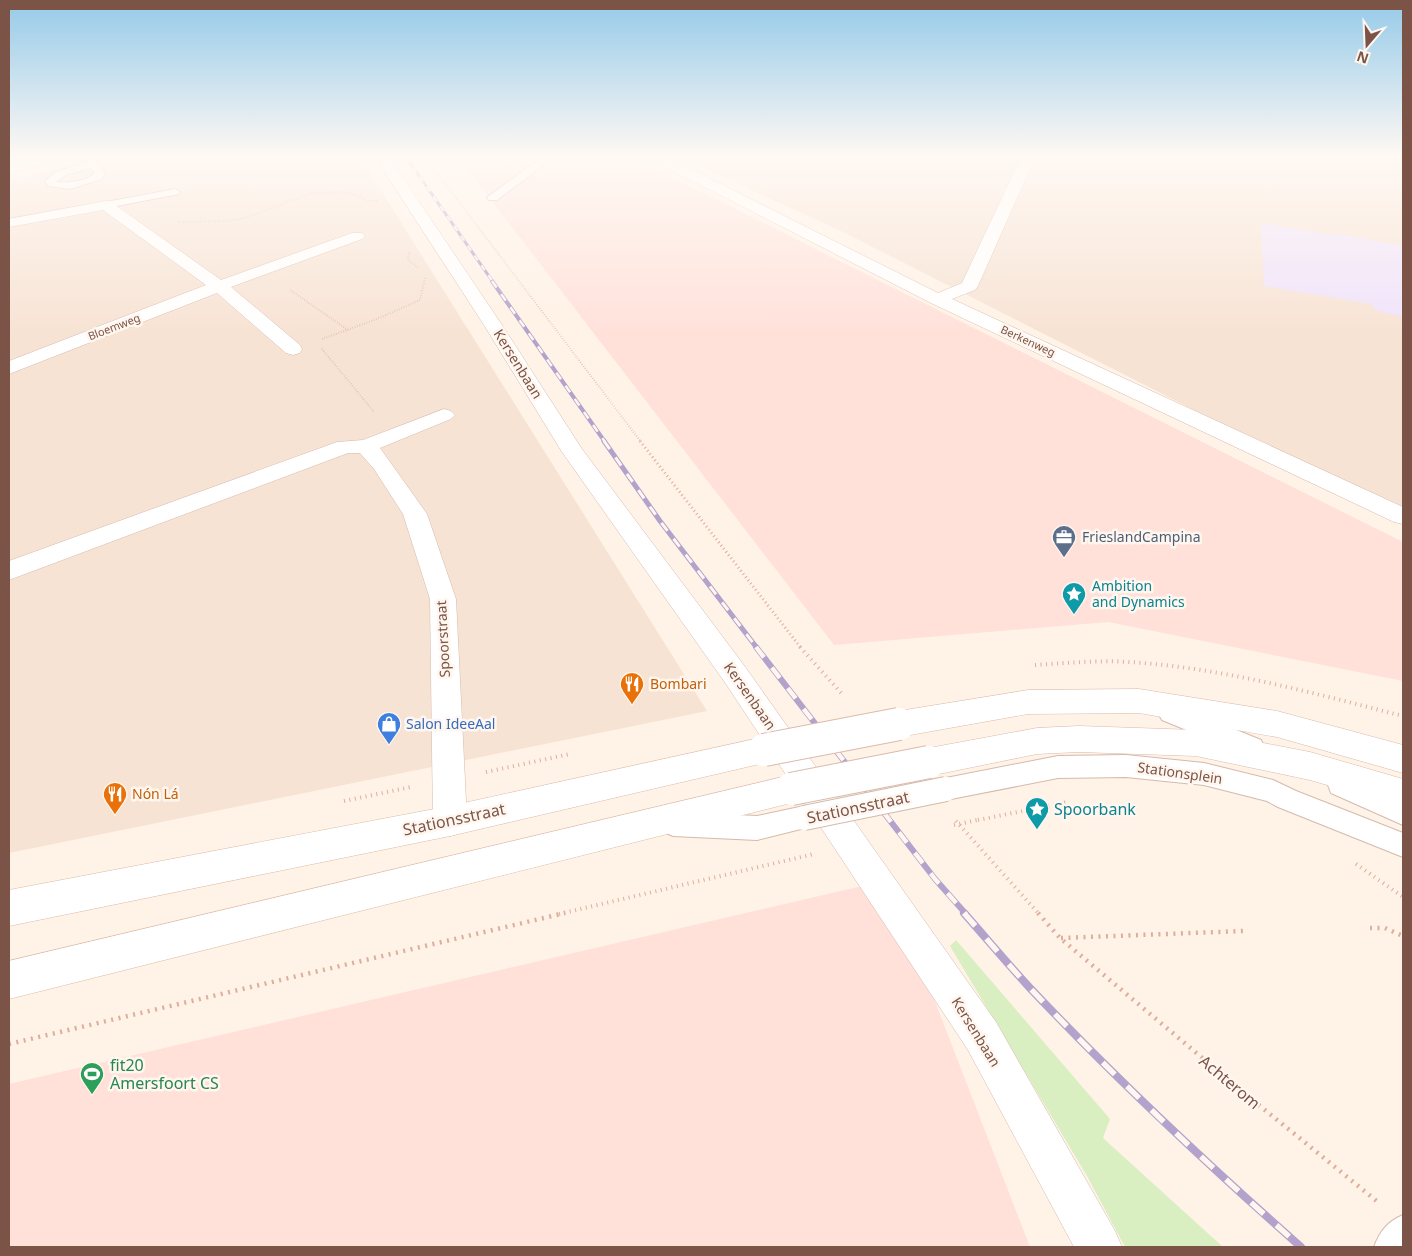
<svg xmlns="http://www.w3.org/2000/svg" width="1412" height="1256" font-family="'Noto Sans',sans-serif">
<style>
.residential{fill:#f7e3d4}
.commercial{fill:#ffe1da}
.education{fill:#efe3fb}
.green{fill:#d9efc2}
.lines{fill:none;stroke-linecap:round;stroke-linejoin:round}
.service-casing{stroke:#d5baad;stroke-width:2}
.minor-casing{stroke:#d5baad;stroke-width:1}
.tertiary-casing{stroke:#d5baad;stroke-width:1}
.secondary-casing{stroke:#dbbbac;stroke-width:1}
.path-far3{stroke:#ddae9d;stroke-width:2;stroke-dasharray:0.5 2;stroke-linecap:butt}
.path-far2{stroke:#ddae9d;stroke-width:3;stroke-dasharray:1 3;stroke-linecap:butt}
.path-far1{stroke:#ddae9d;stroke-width:4;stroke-dasharray:1 4.5;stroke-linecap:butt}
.path{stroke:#ddae9d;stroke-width:4.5;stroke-dasharray:2 5.5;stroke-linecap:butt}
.service{fill:#fff;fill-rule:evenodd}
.minor{fill:#fff;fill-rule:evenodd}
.tertiary{fill:#fff;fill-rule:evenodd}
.secondary{fill:#fff;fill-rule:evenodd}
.rail-far4-casing{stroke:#b3a2cb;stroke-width:3}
.rail-far3-casing{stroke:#b3a2cb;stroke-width:4}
.rail-far2-casing{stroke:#b3a2cb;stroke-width:5}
.rail-far1-casing{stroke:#b3a2cb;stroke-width:6}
.rail-casing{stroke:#b3a2cb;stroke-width:8}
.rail-far4{stroke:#fff7ef;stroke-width:2;stroke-dasharray:6;stroke-linecap:butt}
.rail-far3{stroke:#fff7ef;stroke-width:2.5;stroke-dasharray:8;stroke-linecap:butt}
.rail-far2{stroke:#fff7ef;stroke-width:3;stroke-dasharray:10;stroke-linecap:butt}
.rail-far1{stroke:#fff7ef;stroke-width:4.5;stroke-dasharray:13;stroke-linecap:butt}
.rail{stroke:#fff7ef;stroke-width:5.5;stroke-dasharray:17;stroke-linecap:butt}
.service-bridge-casing{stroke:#d5baad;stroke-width:26;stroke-linecap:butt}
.secondary-bridge-casing{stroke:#dbbbac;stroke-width:34;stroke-linecap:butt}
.path-bridge{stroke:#ddae9d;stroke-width:4;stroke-dasharray:1 4.5;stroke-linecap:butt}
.service-bridge{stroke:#fff;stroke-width:24}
.secondary-bridge{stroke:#fff;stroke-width:32}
.labels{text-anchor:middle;stroke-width:5;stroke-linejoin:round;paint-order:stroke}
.far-street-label{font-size:11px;fill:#7c5447;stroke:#fff7ef}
.street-label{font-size:14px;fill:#7c5447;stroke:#fff7ef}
.service-label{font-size:14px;fill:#4e5e75;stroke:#fff7ef;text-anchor:start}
.culture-label{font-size:14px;fill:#0d838f;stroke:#fff7ef;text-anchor:start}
.food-label{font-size:14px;fill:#c56008;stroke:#fff7ef;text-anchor:start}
.shop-label{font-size:14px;fill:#366cbe;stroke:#fff7ef;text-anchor:start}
.near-street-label{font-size:16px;fill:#7c5447;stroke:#fff7ef}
.near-culture-label{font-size:16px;fill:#0d838f;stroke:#fff7ef;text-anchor:start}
.near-leisure-label{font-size:16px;fill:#27864d;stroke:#fff7ef;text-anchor:start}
</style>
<rect width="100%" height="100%" fill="#fff2e6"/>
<!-- residential -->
<g class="residential">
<polygon points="104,157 360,157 707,711 9,853 9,182"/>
<polygon points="680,157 1403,157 1403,516 847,234"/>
</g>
<!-- commercial -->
<g class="commercial">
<polygon points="458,157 631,157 1403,542 1403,681 1108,622 834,645"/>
<polygon points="888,880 1030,1247 9,1247 9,1084"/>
</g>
<!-- education -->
<polygon class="education" points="1261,223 1332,235 1334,233 1403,246 1403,317 1374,310 1372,304 1264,286"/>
<!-- green -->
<polygon class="green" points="956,940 1110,1119 1103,1138 1223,1247 1125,1247 1087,1176 950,946"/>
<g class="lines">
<!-- service casing -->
<g class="service-casing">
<g id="service">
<path d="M81,157H92L105,173L102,179L70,189L48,186L45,181L58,171L86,163ZM90,168L95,173C85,182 69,183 56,182L66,175Z"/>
<polygon points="542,157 554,157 497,200 489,200 487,198 489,196"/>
<polygon points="175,189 180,192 179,194 106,208 100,205 106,202"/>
<polygon points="1170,703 1261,740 1264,747 1261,754 1252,757 1162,720 1158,713 1162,706"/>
<polygon points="1126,755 1204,763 1273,780 1296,791 1403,833 1403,857 1278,807 1267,801 1204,785 1126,777 1058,778 946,800 937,797 933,789 937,781 946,778 1058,756"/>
<polygon points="1340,774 1403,801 1403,825 1331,793 1328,785 1331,777"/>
<polygon points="804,806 813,810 817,818 813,826 757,840 673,836 664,832 660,824 664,816 673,812 757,816"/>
<path d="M1403,1215V1247H1374C1380,1231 1387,1222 1403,1215Z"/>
</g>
</g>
<!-- minor casing -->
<g class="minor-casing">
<g id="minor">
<polygon points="650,157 667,157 938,293 962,283 1021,157 1035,157 978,286 975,290 952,299 1403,507 1403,524 1394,522 931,303 652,160"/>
<polygon points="106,201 111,202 221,280 352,233 362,233 365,236 362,239 231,287 300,345 302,349 300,353 293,355 286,353 217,293 9,374 9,361 206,285 103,210 9,227 9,219"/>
<polygon points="444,409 451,411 455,415 451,419 380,448 427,514 456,599 467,821 462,832 450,836 438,832 433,821 430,599 403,514 374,469 360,453 348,453 9,580 9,561 337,442 363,440"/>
</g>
</g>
<!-- tertiary casing -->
<g class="tertiary-casing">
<polygon id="tertiary" points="375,157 389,157 502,325 582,449 746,668 996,1022 1115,1231 1122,1247 1074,1247 968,1050 726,684 562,452 484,325"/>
</g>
<!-- secondary casing -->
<g class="secondary-casing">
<g id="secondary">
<polygon points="42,157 66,157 64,160 9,173 9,165"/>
<polygon points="1139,689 1277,711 1403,745 1403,773 1277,737 1139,713 1028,714 899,737 888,733 884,724 888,715 899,711 1028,690"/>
<polygon points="1079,726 1196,730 1310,752 1403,779 1403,807 1310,780 1196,756 1079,752 1037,754 929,776 918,772 913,762 918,752 929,748 1037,728"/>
<polygon points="764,737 775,741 780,750 775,759 764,763 450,836 9,926 9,890 450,806"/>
<polygon points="791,775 802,779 807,789 802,799 791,803 9,999 9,961"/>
</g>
</g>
<!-- path-far3 -->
<g class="path-far3">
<polyline points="425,157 641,442"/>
<polyline points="178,222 229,221 248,217 312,193 343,192 356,195 367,201 378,201"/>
<polyline points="409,252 408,260 419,268"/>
<polyline points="290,290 348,330"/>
<polyline points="322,339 377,319 420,300 425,278"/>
<polyline points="322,349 374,412"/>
</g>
<!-- path-far2 -->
<polyline class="path-far2" points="640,441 801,648"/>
<!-- path-far1 -->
<g class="path-far1">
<polyline points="800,647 843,695"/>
<path d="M1035,665C1067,663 1098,660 1130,662C1223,668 1313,693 1403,716"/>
<polyline points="486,772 570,754"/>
<polyline points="344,801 411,787"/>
<polyline points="978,820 1068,802"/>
<polyline points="956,821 1039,914"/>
<polyline points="1356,864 1403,897"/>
<polyline points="559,914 814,854"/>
</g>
<!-- path -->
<g class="path">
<polyline points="1038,913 1060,938 1232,1083 1379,1203"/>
<polyline points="1370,928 1385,928 1403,936"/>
<polyline points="1061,938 1244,931"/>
<polyline points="9,1044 565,913"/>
</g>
<!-- service -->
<use href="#service" class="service"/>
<!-- minor -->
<use href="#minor" class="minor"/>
<!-- tertiary -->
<use href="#tertiary" class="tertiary"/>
<!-- secondary -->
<use href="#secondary" class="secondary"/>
<!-- rail-far4 casing -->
<g class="rail-far4-casing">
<polyline id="rail-far4" points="406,157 493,282"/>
</g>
<!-- rail-far3 casing -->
<g class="rail-far3-casing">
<polyline id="rail-far3" points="492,281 605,442"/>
</g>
<!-- rail-far2 casing -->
<g class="rail-far2-casing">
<polyline id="rail-far2" points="604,441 660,521 757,648"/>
</g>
<!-- rail-far1 casing -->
<g class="rail-far1-casing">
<polyline id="rail-far1" points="756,647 935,879 966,914"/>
</g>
<!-- rail casing -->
<g class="rail-casing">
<path id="rail" d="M964,913C986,938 1007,963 1029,987C1115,1078 1207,1164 1301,1247"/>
</g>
<!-- rail-far4 -->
<use href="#rail-far4" class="rail-far4"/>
<!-- rail-far3 -->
<use href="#rail-far3" class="rail-far3"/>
<!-- rail-far2 -->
<use href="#rail-far2" class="rail-far2"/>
<!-- rail-far1 -->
<use href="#rail-far1" class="rail-far1"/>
<!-- rail -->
<use href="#rail" class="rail"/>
<!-- service-bridge casing -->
<g class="service-bridge-casing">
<polyline id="service-bridge" points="804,818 946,789"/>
</g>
<!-- secondary-bridge casing -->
<g class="secondary-bridge-casing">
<g id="secondary-bridge">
<polyline points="764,750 899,724"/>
<polyline points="791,789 929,762"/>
</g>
</g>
<!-- path-bridge -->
<polyline class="path-bridge" points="954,825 978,820"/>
<!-- service-bridge -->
<use href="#service-bridge" class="service-bridge"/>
<!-- secondary-bridge -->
<use href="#secondary-bridge" class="secondary-bridge"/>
</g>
<!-- sky -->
<linearGradient id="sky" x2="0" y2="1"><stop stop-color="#95cae9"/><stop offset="0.47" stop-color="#fff9f4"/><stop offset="1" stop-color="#fff9f4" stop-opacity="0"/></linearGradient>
<rect width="1412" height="333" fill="url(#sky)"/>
<!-- icons -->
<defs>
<g id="office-pin" transform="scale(1.25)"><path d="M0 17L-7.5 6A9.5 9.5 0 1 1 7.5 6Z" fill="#5c6f8a" stroke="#fff7ef"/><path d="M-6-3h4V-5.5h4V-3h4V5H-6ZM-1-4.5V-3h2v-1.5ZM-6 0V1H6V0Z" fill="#fff"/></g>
<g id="sight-pin" transform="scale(1.25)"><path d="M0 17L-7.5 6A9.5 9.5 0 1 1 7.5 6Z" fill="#0f9aa8" stroke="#fff7ef"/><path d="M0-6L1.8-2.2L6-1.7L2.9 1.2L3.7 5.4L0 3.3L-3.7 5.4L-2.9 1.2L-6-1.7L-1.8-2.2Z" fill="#fff"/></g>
<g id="restaurant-pin" transform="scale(1.25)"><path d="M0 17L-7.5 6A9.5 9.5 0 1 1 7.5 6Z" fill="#e8710a" stroke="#fff7ef"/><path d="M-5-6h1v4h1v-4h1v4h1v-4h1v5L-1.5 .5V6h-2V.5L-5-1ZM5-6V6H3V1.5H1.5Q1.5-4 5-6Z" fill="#fff"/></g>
<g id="shop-pin" transform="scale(1.25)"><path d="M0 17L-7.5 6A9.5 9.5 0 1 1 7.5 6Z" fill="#3f7fe0" stroke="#fff7ef"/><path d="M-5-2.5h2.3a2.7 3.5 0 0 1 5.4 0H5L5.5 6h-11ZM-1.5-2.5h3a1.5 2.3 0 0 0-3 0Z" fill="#fff"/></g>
<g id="stadium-pin" transform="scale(1.25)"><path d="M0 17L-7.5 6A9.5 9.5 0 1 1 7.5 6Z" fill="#2e9e5b" stroke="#fff7ef"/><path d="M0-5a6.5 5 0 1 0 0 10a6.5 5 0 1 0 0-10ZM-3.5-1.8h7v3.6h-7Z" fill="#fff"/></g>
</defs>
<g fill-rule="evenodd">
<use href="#office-pin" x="1064" y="537"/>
<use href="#sight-pin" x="1074" y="594"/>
<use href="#restaurant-pin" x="632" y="684"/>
<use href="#shop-pin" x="389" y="724"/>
<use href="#restaurant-pin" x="115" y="794"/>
<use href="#sight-pin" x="1037" y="809"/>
<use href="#stadium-pin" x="92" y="1074"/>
</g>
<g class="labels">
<!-- far-street labels -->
<g class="far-street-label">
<text transform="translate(114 327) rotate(-21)" y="4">Bloemweg</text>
<text transform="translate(1028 341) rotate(25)" y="4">Berkenweg</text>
</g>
<!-- street labels -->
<g class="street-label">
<text transform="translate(518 364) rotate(58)" y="5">Kersenbaan</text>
<text transform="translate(443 639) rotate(-93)" y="5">Spoorstraat</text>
<text transform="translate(750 696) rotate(55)" y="5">Kersenbaan</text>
<text transform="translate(1180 773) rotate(8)" y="5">Stationsplein</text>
<text transform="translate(976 1032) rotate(58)" y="5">Kersenbaan</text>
</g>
<!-- service labels -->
<g class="service-label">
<text x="1082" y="542">FrieslandCampina</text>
</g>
<!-- culture labels -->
<g class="culture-label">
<text x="1092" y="591">Ambition<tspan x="1092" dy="16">and Dynamics</tspan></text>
</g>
<!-- food labels -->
<g class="food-label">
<text x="650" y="689">Bombari</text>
<text x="132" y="799">Nón Lá</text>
</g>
<!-- shop labels -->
<g class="shop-label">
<text x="406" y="729">Salon IdeeAal</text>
</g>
<!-- near-street labels -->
<g class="near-street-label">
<text transform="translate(858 807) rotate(-12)" y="6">Stationsstraat</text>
<text transform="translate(454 819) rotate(-12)" y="6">Stationsstraat</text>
<text transform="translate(1230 1082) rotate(40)" y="6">Achterom</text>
</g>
<!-- near-culture labels -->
<g class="near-culture-label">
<text x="1054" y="815">Spoorbank</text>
</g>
<!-- near-leisure labels -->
<g class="near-leisure-label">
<text x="110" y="1071">fit20<tspan x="110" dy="18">Amersfoort CS</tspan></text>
</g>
</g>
<!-- border -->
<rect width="1412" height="1256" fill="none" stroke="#7c5447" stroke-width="20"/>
<!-- north arrow -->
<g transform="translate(1367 45) rotate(199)" stroke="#fff7ef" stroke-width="4" paint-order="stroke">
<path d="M0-4L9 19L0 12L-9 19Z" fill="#7c5447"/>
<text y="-8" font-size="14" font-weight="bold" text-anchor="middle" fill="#7c5447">N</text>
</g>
</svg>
